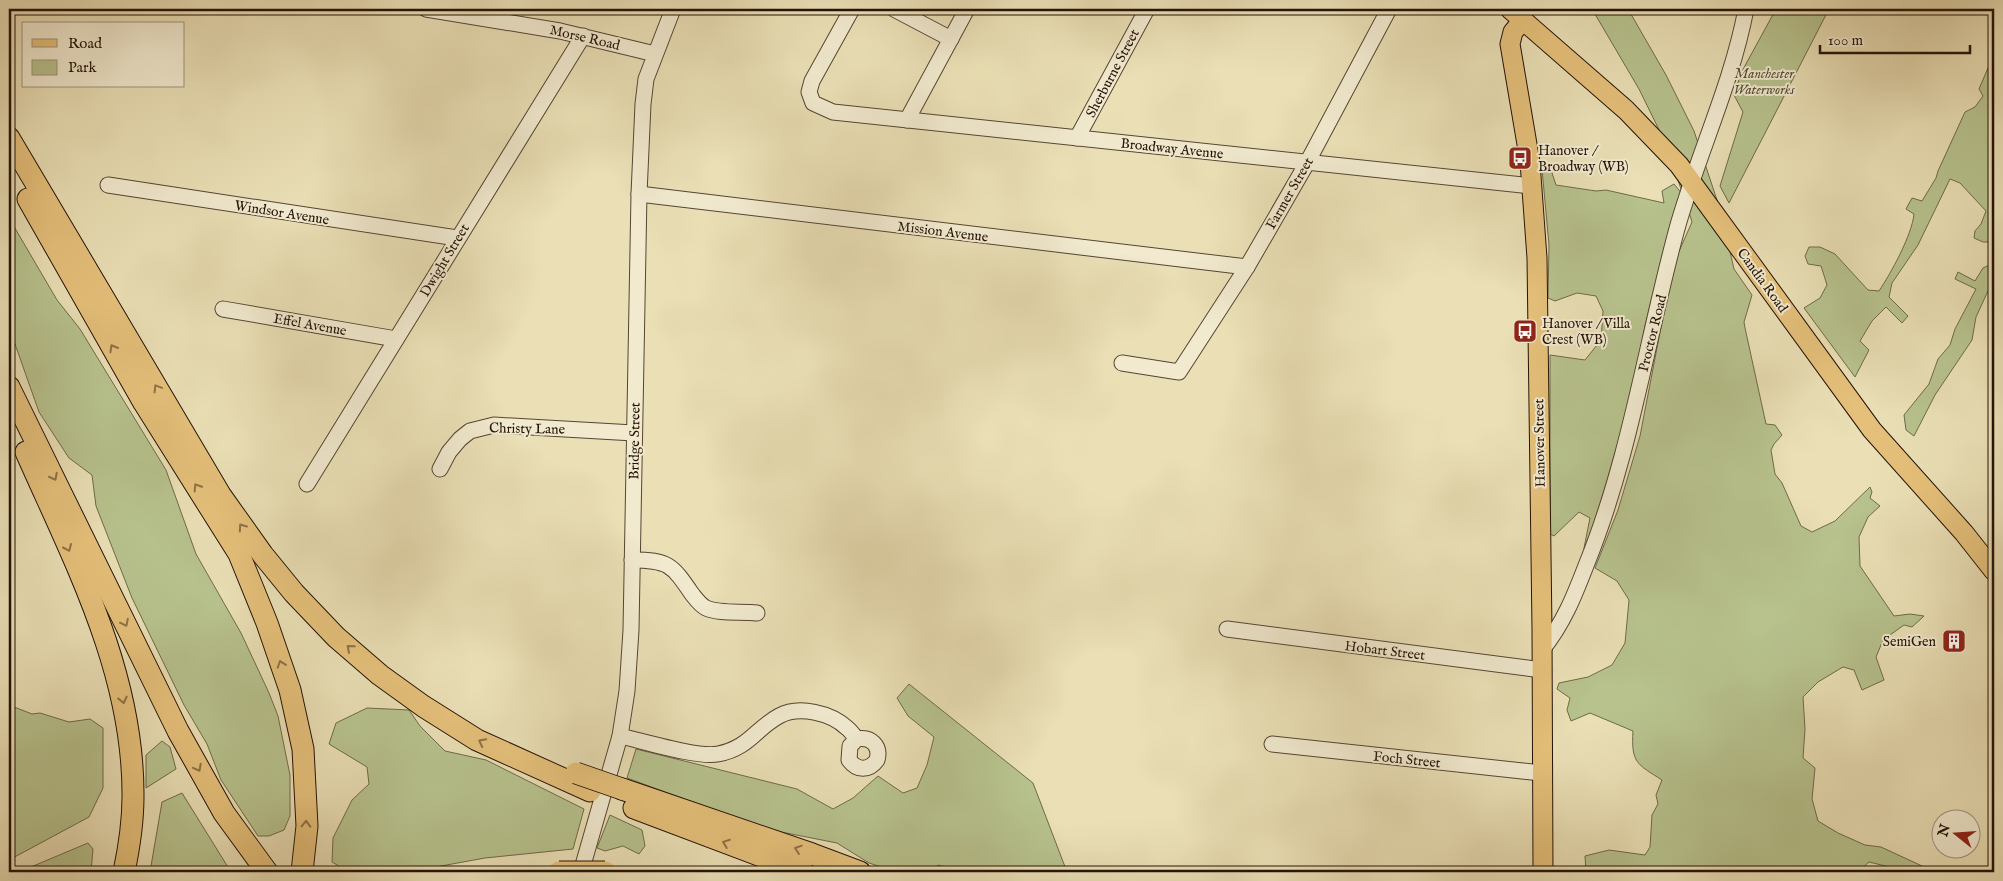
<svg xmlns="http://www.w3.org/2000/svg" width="2003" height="881" font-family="'IM FELL English',serif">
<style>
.green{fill:#b7c28d;stroke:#6e6a4a}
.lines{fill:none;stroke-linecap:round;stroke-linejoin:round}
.minor-casing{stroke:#564532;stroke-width:17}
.major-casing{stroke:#241207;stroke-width:21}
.highway-casing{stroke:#241207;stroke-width:23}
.minor{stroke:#f1eacf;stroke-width:15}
.major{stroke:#e5c07a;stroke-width:19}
.highway{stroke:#e5c07a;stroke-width:21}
.highway-bridge-casing{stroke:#241207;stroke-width:23;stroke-linecap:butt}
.highway-bridge{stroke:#e5c07a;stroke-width:21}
.oneway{stroke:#8e7246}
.labels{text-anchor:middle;stroke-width:4;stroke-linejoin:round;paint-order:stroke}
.street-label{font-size:14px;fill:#241207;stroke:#f1eacf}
.park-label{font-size:14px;font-style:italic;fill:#575036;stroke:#f1eacf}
.poi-label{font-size:14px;fill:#241207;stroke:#f1eacf;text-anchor:start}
</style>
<rect width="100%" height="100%" fill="#eadfb5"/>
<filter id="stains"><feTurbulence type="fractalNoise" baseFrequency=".004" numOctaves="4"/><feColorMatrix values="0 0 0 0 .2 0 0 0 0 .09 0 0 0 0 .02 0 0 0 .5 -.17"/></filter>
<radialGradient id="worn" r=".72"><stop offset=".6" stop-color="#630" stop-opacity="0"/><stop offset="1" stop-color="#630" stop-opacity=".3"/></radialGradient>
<!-- green -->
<g class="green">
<path d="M1592,9H1628L1666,75L1694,131L1721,212L1734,269L1752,295L1744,322L1745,328L1766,424L1775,425L1782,435L1774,444L1771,450L1775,474L1782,483L1801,526L1812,532L1835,521L1870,487L1872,492L1870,498L1880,506L1868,517L1859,537L1860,566L1894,616L1910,614L1924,616L1912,627L1904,625L1883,640L1876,657L1884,680L1862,690L1854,670L1843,667L1818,682L1803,697L1805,729L1803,758L1815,768L1812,799L1818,821L1838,833L1865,845L1881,847L1935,872H1910L1869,862L1858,872H1586L1585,856L1609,850L1645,855L1650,847L1652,815L1658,804L1656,795L1662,780C1637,764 1631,763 1633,731L1590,713L1571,721L1567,710L1570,698L1557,689L1559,683L1588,677L1612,665L1625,643L1629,600L1617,581L1595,568L1618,510L1640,436L1673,265L1692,222L1684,196L1662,257L1645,326L1631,396L1609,482L1587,554L1584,548L1590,518L1579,512L1554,536L1550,534V355L1585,360L1601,340L1603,311L1596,296L1577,293L1555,301L1548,298L1549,245L1542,169L1550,167L1556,185L1596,191L1606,190L1664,203L1662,191L1674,184L1683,195L1665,142L1639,89Z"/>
<polygon points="1776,9 1829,9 1729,203 1720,186 1743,112 1734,95 1741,73"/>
<path d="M1994,54V228L1988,242H1983L1974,238L1975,231L1981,224L1986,211L1960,183L1950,179L1918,245L1892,283L1889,297L1908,316L1902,323L1886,307L1872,321L1860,341L1869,350L1855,377L1804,308L1820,298L1827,285L1821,266L1808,264L1805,256L1809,247H1820L1835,254L1868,290L1879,291C1891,273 1912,235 1914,214L1906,209L1912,198L1922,201L1936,178L1938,171L1965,112L1975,107L1983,96L1979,89Z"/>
<polygon points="9,218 57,300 80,329 166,470 196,554 241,633 269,693 278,716 290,775 290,816 284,830 269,836 258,836 221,780 207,744 184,705 132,598 96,506 92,475 69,458 39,412 9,327"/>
<polygon points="1994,263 1994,278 1976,317 1972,340 1935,395 1914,436 1906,430 1904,415 1929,384 1938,359 1950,345 1955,329 1976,289 1955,279 1958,272 1975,281 1983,268"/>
<polygon points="909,684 1033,783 1067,872 966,872 938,865 934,872 897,872 869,863 837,843 766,829 627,778 636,749 797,789 833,809 853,798 878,776 903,793 917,788 927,765 934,737 908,716 897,698"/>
<polygon points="9,705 32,714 40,713 69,722 90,719 103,728 103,788 89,817 9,860"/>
<polygon points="367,708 409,710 420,726 445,751 486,760 584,809 573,849 485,858 408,872 349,872 332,862 333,838 352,800 369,784 367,767 329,744 336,723"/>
<polygon points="162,741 170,747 176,769 146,788 146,755"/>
<polygon points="182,793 231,872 150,872 162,802"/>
<polygon points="610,815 642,830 645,846 639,854 623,846 605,851 597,848"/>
<polygon points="88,843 93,849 91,872 19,872"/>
</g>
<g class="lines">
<!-- minor casing -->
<g class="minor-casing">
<g id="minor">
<polyline points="426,9 560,31 655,54"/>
<polyline points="852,9 812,81 809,92 813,103 833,112 1532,186"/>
<polyline points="894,9 951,39"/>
<polyline points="907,120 967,9"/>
<polyline points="1077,138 1147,9"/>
<polyline points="108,185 457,238"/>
<polyline points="639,194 1247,267"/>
<polyline points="223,309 396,339"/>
<polyline points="1122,363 1179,372 1247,267 1307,163 1389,9"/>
<polyline points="440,469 449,452 460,439 470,431 494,425 634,433"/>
<polyline points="307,484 583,36"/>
<path d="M632,560C669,560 672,565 692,594C696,599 700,605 706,608C720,614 741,611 757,613"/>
<polyline points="1227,629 1542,670"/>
<path d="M1542,650C1564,623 1575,594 1587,563C1631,454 1647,337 1678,225C1699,152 1732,83 1746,9"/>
<path d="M620,736C643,741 698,758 718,754C749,748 755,729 779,716C799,705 831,713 847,728C851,731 854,736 857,739L850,746L849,760C857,771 869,771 877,760C881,746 871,736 857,739"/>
<polyline points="1272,744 1541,773"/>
<polyline points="581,872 620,736 627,691 631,630 639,194 643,104 646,79 673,9"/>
</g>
</g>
<!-- major casing -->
<g class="major-casing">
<g id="major">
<polyline points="1510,9 1626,110 1679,165 1872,430 1964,533 1994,571"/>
<polyline points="1523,20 1513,32 1510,44 1530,162 1537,258 1542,629 1543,872"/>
</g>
</g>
<!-- highway casing -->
<g class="highway-casing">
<g id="highway">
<polyline points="9,138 221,496 263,555 294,593 336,637 380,675 423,706 477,740 590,791"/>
<polyline points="28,199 144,403 239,554 267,623 290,690 303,749 307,826 302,872"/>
<polyline points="9,387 178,731 224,813 267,872"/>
<path d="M26,452C75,563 134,673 133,797C133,822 129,848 124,872"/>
<polyline points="622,789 812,854 860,872"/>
<polyline points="634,808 804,872"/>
</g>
</g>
<!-- minor -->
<use href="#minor" class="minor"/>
<!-- major -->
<use href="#major" class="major"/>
<!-- highway -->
<use href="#highway" class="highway"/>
<!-- highway-bridge casing -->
<g class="highway-bridge-casing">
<g id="highway-bridge">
<polyline points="576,773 622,789"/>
<polyline points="559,872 605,872"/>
</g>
</g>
<!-- highway-bridge -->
<use href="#highway-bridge" class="highway-bridge"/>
</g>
<!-- one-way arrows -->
<defs><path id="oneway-chevron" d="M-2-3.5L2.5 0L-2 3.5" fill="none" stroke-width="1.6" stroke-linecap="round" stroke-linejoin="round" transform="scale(1.25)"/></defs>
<g class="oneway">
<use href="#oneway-chevron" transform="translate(113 348) rotate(-120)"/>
<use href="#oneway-chevron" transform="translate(157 388) rotate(-121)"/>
<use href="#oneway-chevron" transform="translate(54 477) rotate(63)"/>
<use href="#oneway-chevron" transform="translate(197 487) rotate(-122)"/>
<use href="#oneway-chevron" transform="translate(242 527) rotate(-125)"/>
<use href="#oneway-chevron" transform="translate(68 548) rotate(66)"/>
<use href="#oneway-chevron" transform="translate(125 623) rotate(64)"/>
<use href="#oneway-chevron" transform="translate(350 648) rotate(-139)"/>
<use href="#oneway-chevron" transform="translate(281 664) rotate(-109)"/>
<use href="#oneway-chevron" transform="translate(123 700) rotate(77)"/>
<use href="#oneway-chevron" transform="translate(482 742) rotate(-153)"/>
<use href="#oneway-chevron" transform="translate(198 768) rotate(62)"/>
<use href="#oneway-chevron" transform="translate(306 824) rotate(-89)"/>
<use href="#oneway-chevron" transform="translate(726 843) rotate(-159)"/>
<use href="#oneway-chevron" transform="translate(798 849) rotate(-161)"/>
</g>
<!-- icons -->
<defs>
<g id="bus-square" transform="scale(1.25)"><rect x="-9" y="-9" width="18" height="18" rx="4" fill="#8f2418" stroke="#f1eacf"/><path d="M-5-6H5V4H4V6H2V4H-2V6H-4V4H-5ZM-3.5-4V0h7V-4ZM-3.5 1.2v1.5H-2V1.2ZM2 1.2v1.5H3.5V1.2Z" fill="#fff"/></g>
<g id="building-square" transform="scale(1.25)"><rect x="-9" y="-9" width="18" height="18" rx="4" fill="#8f2418" stroke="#f1eacf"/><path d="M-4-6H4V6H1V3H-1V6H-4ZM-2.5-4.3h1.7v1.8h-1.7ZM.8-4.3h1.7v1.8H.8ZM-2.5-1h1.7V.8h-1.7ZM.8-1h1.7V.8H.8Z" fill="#fff"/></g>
</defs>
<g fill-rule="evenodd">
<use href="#bus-square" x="1520" y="158"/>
<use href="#bus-square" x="1525" y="331"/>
<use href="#building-square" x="1954" y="641"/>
</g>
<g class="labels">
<!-- street labels -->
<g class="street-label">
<text transform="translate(585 37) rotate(13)" y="5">Morse Road</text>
<text transform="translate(1112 73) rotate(-62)" y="5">Sherburne Street</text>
<text transform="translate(1172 148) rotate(6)" y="5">Broadway Avenue</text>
<text transform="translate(1289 193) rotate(-60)" y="5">Farmer Street</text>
<text transform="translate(282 212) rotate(9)" y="5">Windsor Avenue</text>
<text transform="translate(943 231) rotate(7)" y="5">Mission Avenue</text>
<text transform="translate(444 260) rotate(-59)" y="5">Dwight Street</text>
<text transform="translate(1763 280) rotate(54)" y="5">Candia Road</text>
<text transform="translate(310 324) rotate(10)" y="5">Effel Avenue</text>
<text transform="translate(1652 333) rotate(-76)" y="5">Proctor Road</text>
<text transform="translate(527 428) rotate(1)" y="5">Christy Lane</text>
<text transform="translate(634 441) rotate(-89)" y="5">Bridge Street</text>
<text transform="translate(1539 443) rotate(-91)" y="5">Hanover Street</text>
<text transform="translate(1385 650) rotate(7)" y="5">Hobart Street</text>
<text transform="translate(1407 759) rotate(6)" y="5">Foch Street</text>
</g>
<!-- park labels -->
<g class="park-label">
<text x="1764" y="78">Manchester<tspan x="1764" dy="16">Waterworks</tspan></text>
</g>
<!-- poi labels -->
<g class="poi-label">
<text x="1538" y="155">Hanover /<tspan x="1538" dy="16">Broadway (WB)</tspan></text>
<text x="1542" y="328">Hanover / Villa<tspan x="1542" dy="16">Crest (WB)</tspan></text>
<text x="1936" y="646" text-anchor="end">SemiGen</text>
</g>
</g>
<!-- margin -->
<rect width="2003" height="881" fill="none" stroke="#eadfb5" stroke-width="30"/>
<rect x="10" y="10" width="1983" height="861" fill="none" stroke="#241207" stroke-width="2.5"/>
<rect x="15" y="15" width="1973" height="851" fill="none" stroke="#241207"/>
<!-- legend -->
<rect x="22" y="22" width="162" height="65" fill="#f1eacf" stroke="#9f947f"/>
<rect x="32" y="39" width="25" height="8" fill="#e5c07a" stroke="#9f947f"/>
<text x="68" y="48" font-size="15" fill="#241207">Road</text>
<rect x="32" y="60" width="25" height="15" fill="#b7c28d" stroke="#9f947f"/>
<text x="68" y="72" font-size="15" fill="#241207">Park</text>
<!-- north arrow -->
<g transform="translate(1956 834) rotate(287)"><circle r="24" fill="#f1eacf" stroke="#9f947f"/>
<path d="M0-4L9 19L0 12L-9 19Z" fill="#8f2418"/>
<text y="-8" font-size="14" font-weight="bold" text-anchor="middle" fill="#241207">N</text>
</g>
<!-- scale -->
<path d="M1820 45v8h150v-8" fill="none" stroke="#241207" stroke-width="2.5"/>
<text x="1828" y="45" font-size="15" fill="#241207" stroke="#f1eacf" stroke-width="4" paint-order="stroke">100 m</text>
<rect width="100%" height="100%" filter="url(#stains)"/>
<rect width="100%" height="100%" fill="url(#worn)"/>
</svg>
